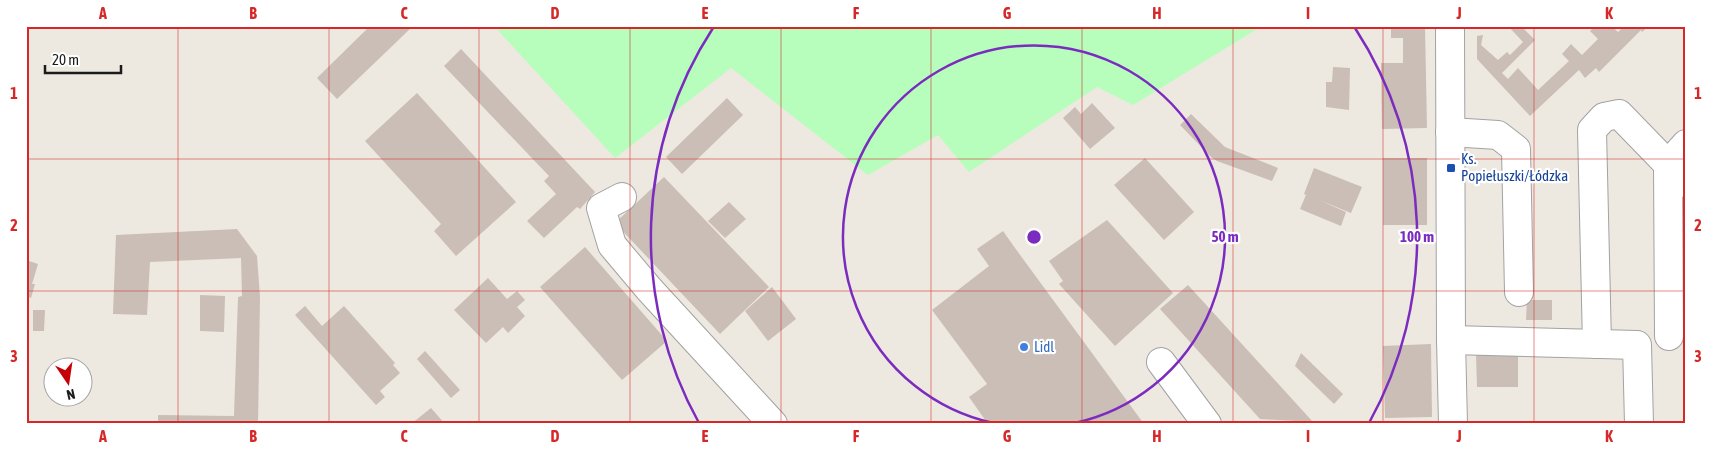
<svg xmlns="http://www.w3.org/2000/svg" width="1712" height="450" font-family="'Asap Condensed',sans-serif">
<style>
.park{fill:#b7fdbb}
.building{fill:#cabeb6}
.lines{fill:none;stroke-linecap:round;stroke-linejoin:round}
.minor-casing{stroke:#a2a2a2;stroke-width:30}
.minor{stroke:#fff;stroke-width:28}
.grid{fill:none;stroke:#d62828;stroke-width:1;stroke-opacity:0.55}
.ring{fill:none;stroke:#7b2cbf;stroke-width:2.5}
.transit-dot{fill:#1a4fb4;stroke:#fff;stroke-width:2}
.shop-dot{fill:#3f7fe0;stroke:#fff;stroke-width:2}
.labels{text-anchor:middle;stroke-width:4.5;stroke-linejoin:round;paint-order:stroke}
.transit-label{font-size:15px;fill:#164399;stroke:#fff;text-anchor:start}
.shop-label{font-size:15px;fill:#366cbe;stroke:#fff;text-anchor:start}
.centre{fill:#7b2cbf;stroke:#fff;stroke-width:2.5}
.ring-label{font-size:15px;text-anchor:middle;font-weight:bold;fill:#7b2cbf;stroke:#fff;stroke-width:4.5;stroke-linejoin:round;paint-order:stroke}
.neatline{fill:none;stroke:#d62828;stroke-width:2}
.grid-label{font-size:16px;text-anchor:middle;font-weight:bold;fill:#d62828}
</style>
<rect width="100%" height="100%" fill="#eee9e0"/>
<!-- park -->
<polygon class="park" points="494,26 1262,26 1133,105 1097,87 969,172 938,135 868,175 731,68 615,158"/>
<!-- building -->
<g class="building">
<polygon points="370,26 413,26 337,99 317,78"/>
<polygon points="1391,26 1425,26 1427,128 1382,129 1381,63 1403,63 1403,38 1391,38"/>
<polygon points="1508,26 1527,26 1524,29 1535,40 1502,73 1508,79 1518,68 1538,90 1569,61 1562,54 1571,44 1582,55 1598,39 1590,31 1595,26 1612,26 1618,32 1624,26 1649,26 1642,32 1641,30 1599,72 1596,68 1585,78 1579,70 1530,116 1477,59 1477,36 1483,35 1481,45 1498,60 1507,52 1510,55 1523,42"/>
<polygon points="461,49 595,192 580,209 577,207 544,238 527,221 556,194 544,181 549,176 444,66"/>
<polygon points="1333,67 1350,68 1349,110 1326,107 1326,82 1332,82"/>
<polygon points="417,93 516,202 456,256 434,231 441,224 365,141"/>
<polygon points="727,98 743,115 682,174 666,157"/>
<polygon points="1092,103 1115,128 1090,149 1063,118 1075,107 1081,114"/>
<polygon points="1191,114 1225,147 1278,168 1272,181 1217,161 1211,157 1180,125"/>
<polygon points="1145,158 1194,212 1164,240 1114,185"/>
<rect x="1383" y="158" width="44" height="67"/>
<polygon points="1314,168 1362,187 1351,213 1319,200 1346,212 1341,226 1300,209 1306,195 1304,194"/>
<polygon points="664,177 769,287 720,334 615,223"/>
<polygon points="729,202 746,219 725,238 708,221"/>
<polygon points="1107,220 1173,293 1115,346 1059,284 1063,281 1049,261"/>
<polygon points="237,229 257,256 260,297 258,424 158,424 158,415 234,416 238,297 242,296 241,258 150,262 147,315 113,314 116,235"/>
<polygon points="1003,231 1015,248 1144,424 988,424 969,397 987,384 932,310 989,266 977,249"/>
<polygon points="585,247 667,341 622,380 540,287"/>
<polygon points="26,260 38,264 32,284 35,284 31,298 26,296"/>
<polygon points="488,278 507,299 517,291 525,300 517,307 525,316 508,333 503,327 486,343 454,310"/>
<polygon points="1188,285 1313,422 1260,419 1160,309"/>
<polygon points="772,287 796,319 768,341 745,311"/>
<polygon points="200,295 225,296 224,332 200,331"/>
<polygon points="1527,300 1552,300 1552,320 1526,320"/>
<polygon points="305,306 322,326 344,306 395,363 393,365 400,373 380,391 385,397 376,405 295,315"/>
<polygon points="33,310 45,310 44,331 33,331"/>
<polygon points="1431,344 1432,417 1385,418 1383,346"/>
<polygon points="425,351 460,390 451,398 417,359"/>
<polygon points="1301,353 1343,394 1334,404 1295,366"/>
<polygon points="1476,354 1518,354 1518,387 1477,387"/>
<polygon points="431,408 445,424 411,424"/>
</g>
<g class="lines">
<!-- minor casing -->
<g class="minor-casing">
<g id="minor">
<polyline points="1450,26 1451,340 1453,424"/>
<polyline points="1450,132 1498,135 1516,149 1519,292"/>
<polyline points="622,197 601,208 612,245 649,289 773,424"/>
<polyline points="1669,336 1668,164 1686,144"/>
<polyline points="1451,340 1637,345 1639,424"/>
<polyline points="1597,344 1592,130 1604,117 1619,114 1686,183"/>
<polyline points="1161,362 1207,424"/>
</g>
</g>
<!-- minor -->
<use href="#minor" class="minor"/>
</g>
<!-- grid -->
<path class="grid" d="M178,26V424M329,26V424M479,26V424M630,26V424M781,26V424M931,26V424M1082,26V424M1233,26V424M1383,26V424M1534,26V424M26,159H1686M26,291H1686"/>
<!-- distance rings -->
<g class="ring">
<path d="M993 423A191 191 0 1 1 1075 423"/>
<path d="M699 423A383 383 0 0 1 713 28M1355 28A383 383 0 0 1 1369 423"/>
</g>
<!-- markers -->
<rect class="transit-dot" x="1446" y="163" width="10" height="10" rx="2.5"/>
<circle class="shop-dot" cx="1024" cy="347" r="5"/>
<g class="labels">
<!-- transit labels -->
<g class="transit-label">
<text x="1461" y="164">Ks.<tspan x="1461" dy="17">Popiełuszki/Łódzka</tspan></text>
</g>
<!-- shop labels -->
<g class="shop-label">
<text x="1034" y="352">Lidl</text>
</g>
</g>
<circle cx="1034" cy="237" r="8" class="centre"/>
<g class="ring-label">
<text x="1225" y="242">50 m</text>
<text x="1417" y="242">100 m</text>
</g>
<!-- border -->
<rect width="1712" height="450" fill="none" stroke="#ffffff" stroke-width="55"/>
<!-- north arrow -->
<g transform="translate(68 382) rotate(167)"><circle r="24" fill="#ffffff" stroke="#a4a4a4"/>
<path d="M0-4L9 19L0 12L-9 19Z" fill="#c60006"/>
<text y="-8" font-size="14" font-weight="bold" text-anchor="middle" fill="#1b1b1b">N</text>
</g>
<!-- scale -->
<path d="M45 65v8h76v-8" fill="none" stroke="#1b1b1b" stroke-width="2.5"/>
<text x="52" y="65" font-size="15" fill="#1b1b1b" stroke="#ffffff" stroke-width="4" paint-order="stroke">20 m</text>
<rect x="28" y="28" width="1656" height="394" class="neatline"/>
<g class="grid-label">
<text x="103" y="19">A</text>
<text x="253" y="19">B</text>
<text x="404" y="19">C</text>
<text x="555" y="19">D</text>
<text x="705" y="19">E</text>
<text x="856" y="19">F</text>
<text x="1007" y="19">G</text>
<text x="1157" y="19">H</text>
<text x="1308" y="19">I</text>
<text x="1459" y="19">J</text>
<text x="1609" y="19">K</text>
<text x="14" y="99">1</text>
<text x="1698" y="99">1</text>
<text x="14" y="231">2</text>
<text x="1698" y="231">2</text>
<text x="14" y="362">3</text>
<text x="1698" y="362">3</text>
<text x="103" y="442">A</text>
<text x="253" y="442">B</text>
<text x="404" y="442">C</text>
<text x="555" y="442">D</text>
<text x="705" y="442">E</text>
<text x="856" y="442">F</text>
<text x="1007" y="442">G</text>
<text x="1157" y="442">H</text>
<text x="1308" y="442">I</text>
<text x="1459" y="442">J</text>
<text x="1609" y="442">K</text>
</g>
</svg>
